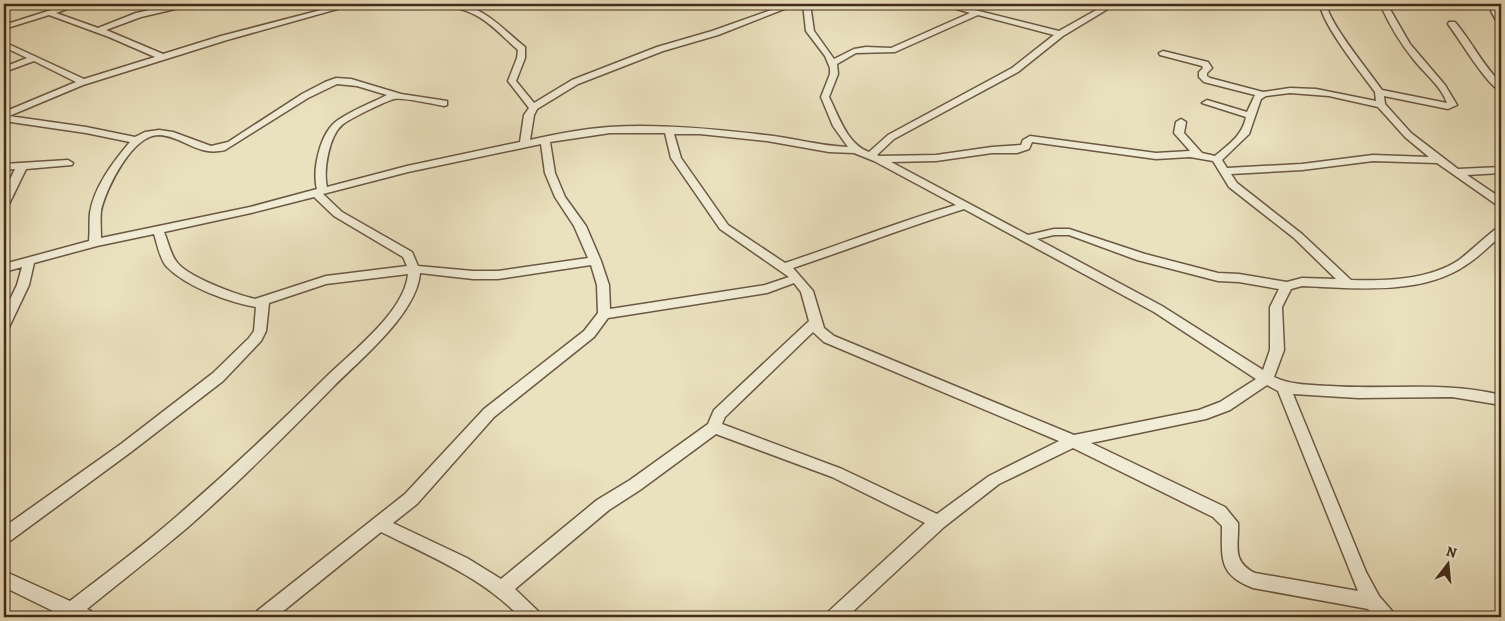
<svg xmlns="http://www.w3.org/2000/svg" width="1505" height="621" font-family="Alegreya,serif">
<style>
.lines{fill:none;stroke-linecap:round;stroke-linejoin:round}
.minor-casing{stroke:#6c5844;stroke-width:3}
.minor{fill:#f1ecd5;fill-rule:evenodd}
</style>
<rect width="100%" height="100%" fill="#eae1be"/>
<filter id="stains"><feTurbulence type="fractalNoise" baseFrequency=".004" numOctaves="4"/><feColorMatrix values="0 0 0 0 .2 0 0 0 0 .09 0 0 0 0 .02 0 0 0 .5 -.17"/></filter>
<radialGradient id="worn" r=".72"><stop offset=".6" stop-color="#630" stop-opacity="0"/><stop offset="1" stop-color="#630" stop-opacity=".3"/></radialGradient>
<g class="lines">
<!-- minor casing -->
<g class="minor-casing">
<g id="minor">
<path d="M70,4H81L56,13L98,28L136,13L177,4H188V6L141,17L106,30L163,54L221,36L344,4H355L227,40L83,85L9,116L86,127L135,137L145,132L159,130L173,132L211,146L228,142L302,94L325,82L336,78L351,79L401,94L447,101V105L444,106C435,104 400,97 394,99C386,101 349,119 342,125C329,136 323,171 327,187L407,166L520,142L524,115L529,108L508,81L517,58L518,50C504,38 494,26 479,17C470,11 457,9 451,4C483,4 502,29 525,47V58L516,81L534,103L572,80L657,47L712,31L788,4H797L718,35L663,51L578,84L537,109L534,115L530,140C556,134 582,129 609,127C661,124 714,129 765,135C793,138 820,146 848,147L833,126L821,97L830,74V68L825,56L806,31L803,4H810L814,31L834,59L854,49L866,47L891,48L970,13L940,4H951L1059,31L1107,4H1116L1063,36L1018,72L894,139L877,155L879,156L936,155L992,147L1021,145L1023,140L1030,136L1156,153L1190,151L1174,133L1176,122L1181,119L1186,122L1184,133L1202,153L1215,156C1229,144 1242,136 1246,117L1202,103L1207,100L1247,112L1255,95L1204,82L1199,77V72L1203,68L1202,66L1160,55L1159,53L1163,51L1208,62L1212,68L1207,73V76L1210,78L1263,92L1290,88L1316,89L1376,101L1375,92C1361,73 1322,24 1320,4H1326C1331,26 1368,70 1382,90L1447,103C1441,86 1425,74 1414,60C1400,43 1389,24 1380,4H1387L1410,44L1445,85L1457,105L1448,109L1384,96L1385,104L1411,133L1458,169L1501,167V173L1467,175L1501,198V206L1497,205L1437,163L1373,161L1302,170L1231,174L1237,183L1302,234L1351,280C1386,281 1429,280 1459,260C1472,250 1484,238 1497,228L1501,227V236C1490,245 1479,257 1466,265C1421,296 1354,288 1302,286L1291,289L1282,307L1284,350L1274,377C1291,385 1310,385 1330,386C1387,390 1445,381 1501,395V405L1452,397L1358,398L1293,394L1366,572L1379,596L1392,611L1395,617H1375L1368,609L1253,588C1218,575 1222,558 1222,526L1213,517L1073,448L999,484L944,527L847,617H826L829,611L925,523L832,477L716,434L640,490L609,510L515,589L538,611L541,617H520C483,578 430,556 381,532L276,617H254L257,611L405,494L484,409L584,331L598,313L597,285L591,265L498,279H473L420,273C417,313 362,358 334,386C287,434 238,483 187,528C154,556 120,582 87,609L91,611L94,617H55L57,613L4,587V571L70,601C106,573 143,546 177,516C229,471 279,424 327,376C353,351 405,311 408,274L326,284L269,303L266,331L261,341L223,381L131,452L10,541L4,543V527L121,444L213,373L249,338L254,331L256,307C228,302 187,287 167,267C160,260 157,243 154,234L97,246L34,263L29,285L10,325L9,328L4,329V312L17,285L22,267L4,272V264L89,241C90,232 89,222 90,213C94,187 113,162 130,142L86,133L4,121V112L76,82L34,61L4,72V67L27,58L4,47V42L84,79L155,57L109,37L49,15L4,29V25ZM978,15L1054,35L1012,68L888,135L869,152C847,144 839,117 829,97L838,74L837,64L856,53L895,52ZM337,84L357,86L387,95C371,103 353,110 338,120C320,132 312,170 317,189L250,207L101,238C101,229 100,220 101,211C106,188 132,135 159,135C183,136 197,157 225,150L308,98ZM1290,93L1329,96L1378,107L1405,137L1429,157L1373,155L1302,164L1227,168L1222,160L1249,134L1261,99L1266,96ZM610,133H665L671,158L720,229L789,277L765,285L610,309L609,285L601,261L586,226L565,197L555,173L550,142ZM674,134H700L767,141L829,152L854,153L874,161L956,205C898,222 842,244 785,263L728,225L681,158ZM1032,142L1156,159L1190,157L1213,161L1229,187L1294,238L1336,279L1302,278L1287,282L1239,274L1218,273L1145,254L1069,229H1054L1028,235L891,162L936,161L992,153H1017L1029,149ZM541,144L545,173L555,197L574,226L588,258L498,271H473L418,266L412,252L342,212L323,194L408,172ZM314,197L334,216L403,257L407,266L326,276L255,299C237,295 185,276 176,261C170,253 168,241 164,232L251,213ZM964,209L1154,312L1256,379L1220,402L1199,410L1074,435L834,336L824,328L813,291L793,268C850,249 906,227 964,209ZM1054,235H1069L1137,260L1218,281L1239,282L1279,289L1270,307V350L1263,370L1162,306L1037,239ZM794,283L801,292L809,321L714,410L708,424L630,480L597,500L501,579L467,558L393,523L417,504L494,417L594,337L608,318L767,293ZM813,332L824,342L1059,441L989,476L937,514L842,469L722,424L725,417ZM1267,385L1278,391L1358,591L1255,573C1231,561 1239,546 1238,523L1225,507L1091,443L1206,419L1230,410Z"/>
<polygon points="1496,4 1501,4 1499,11 1501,16 1501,24 1498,24 1491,11"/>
<path d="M1449,22H1455C1472,42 1483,66 1501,83V91C1487,86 1459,38 1448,24Z"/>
<polygon points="68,160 73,163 72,165 26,169 9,204 4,207 4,192 15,169 4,170 4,164"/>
</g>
</g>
<!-- minor -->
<use href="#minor" class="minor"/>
</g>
<!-- margin -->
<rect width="1505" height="621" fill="none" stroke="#eae1be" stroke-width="20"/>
<rect x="5" y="5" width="1495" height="611" fill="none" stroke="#422b1b" stroke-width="2.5"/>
<rect x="10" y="10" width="1485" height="601" fill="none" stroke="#422b1b"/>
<!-- north arrow -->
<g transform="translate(1448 564) rotate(16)" stroke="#f1ecd5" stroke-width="4" paint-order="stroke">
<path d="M0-4L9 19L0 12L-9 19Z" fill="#422b1b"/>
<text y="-8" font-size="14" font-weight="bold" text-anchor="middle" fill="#422b1b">N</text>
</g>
<rect width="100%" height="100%" filter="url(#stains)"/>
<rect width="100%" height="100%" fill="url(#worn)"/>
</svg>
